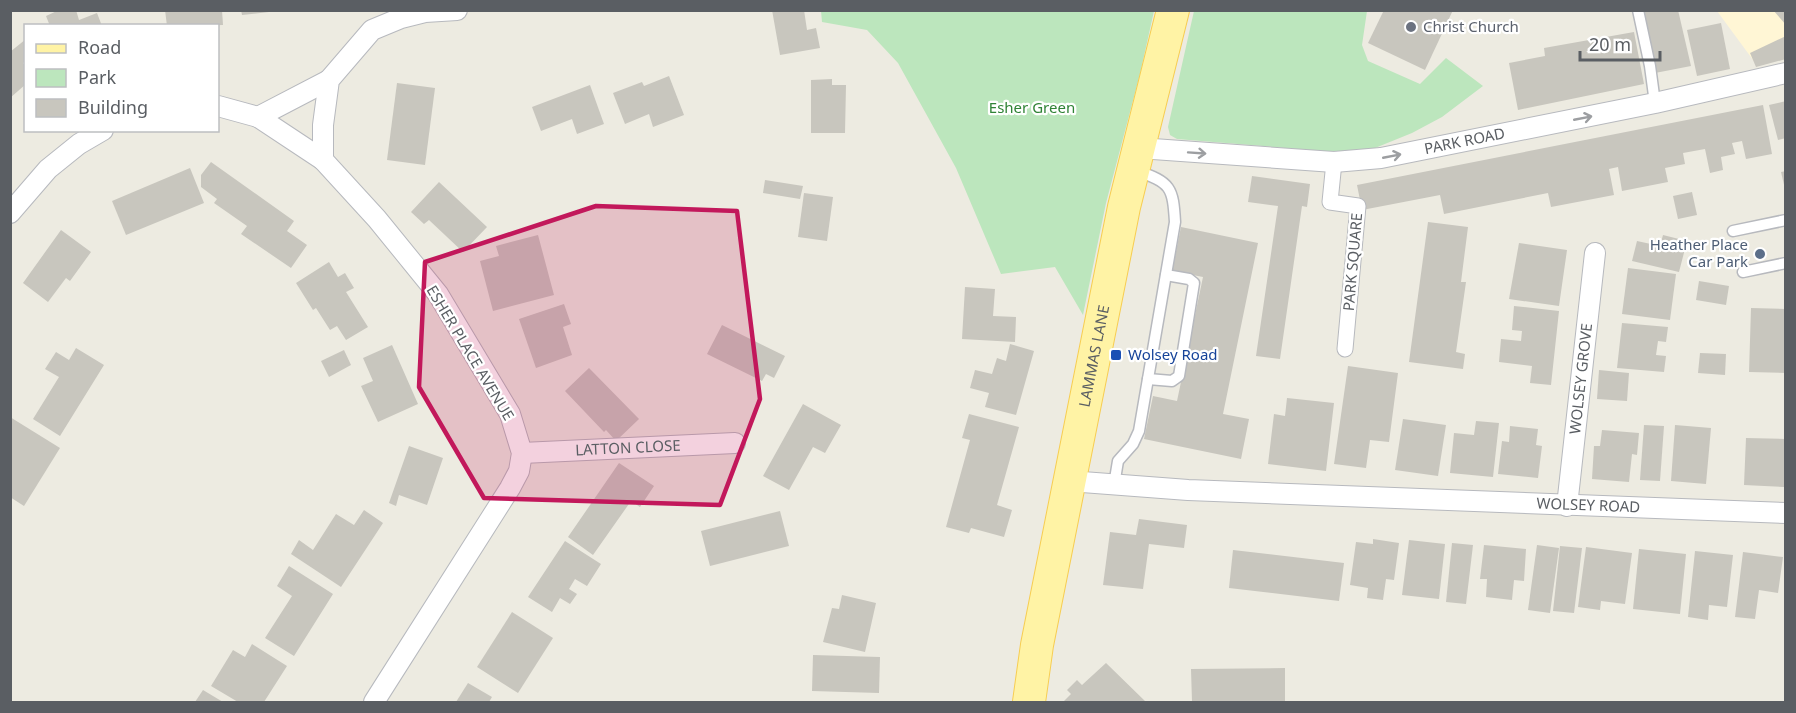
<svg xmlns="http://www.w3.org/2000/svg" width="1796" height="713" font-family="'Noto Sans',sans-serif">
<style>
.commercial{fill:#fff6d5}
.green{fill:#bce6bd}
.building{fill:#c8c6be}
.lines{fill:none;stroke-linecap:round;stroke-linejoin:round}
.service-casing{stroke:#b7b9be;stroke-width:13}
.pedestrian-casing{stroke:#b7b9be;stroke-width:17}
.minor-casing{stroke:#b7b9be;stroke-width:22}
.primary-casing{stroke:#f7cd51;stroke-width:34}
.service{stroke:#fff;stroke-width:10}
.pedestrian{stroke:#fff;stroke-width:15}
.minor{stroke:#fff;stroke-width:20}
.primary{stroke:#fff3a5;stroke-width:32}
.oneway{stroke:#9c9ea1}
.marked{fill:#c2185b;fill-opacity:0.2;stroke:#c2185b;stroke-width:4.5;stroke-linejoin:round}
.worship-dot{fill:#6b7280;stroke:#fff;stroke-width:2}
.service-dot{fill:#5c6f8a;stroke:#fff;stroke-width:2}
.transit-dot{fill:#1a4fb4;stroke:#fff;stroke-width:2}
.labels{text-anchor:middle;stroke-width:4.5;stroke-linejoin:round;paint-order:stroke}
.worship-label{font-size:15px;fill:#5b616d;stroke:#fff;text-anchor:start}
.park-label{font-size:15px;fill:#308336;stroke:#fff}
.street-label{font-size:15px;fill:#5a5e63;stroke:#fff}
.service-label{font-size:15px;fill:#4e5e75;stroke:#fff;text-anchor:end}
.transit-label{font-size:15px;fill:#164399;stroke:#fff;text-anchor:start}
</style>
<rect width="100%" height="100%" fill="#edebe1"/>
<!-- commercial -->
<polygon class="commercial" points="1717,11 1785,11 1785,59 1756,64"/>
<!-- green -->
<g class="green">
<polygon points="821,11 1154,11 1140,74 1106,203 1083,315 1055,267 1001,274 956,168 898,63 867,30 822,22"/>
<polygon points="1194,11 1367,11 1362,45 1368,61 1420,84 1446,58 1483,86 1442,117 1412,133 1375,148 1346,153 1177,139 1170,135 1168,127"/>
</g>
<!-- building -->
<g class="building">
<polygon points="59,10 76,10 79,20 97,13 102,26 50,26 46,16"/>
<polygon points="165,10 222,10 223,25 167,26"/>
<polygon points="241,10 269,10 269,12 242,15"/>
<polygon points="772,10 804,10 807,30 816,28 820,48 780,55"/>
<polygon points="1384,10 1453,10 1425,70 1368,43"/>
<polygon points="1642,10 1678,10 1691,66 1655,73"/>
<polygon points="1773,10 1786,10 1786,25"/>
<polygon points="1721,23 1730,69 1697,76 1687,30"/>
<polygon points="1634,32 1644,84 1518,110 1509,63 1545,56 1544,48"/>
<polygon points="1786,36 1786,59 1756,67 1750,53"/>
<polygon points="26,39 26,61 23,63 26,66 26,84 10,98 10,52"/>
<polygon points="669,76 684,115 653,127 649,114 625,124 613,93 642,82 644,86"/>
<polygon points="832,79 832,85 846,85 845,133 811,133 811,80"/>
<polygon points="397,83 435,88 425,165 387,160"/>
<polygon points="590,85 604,124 577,134 572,119 541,131 532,107"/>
<polygon points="1786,101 1786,138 1778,140 1769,105"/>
<polygon points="1763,105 1772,154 1746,159 1742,141 1732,143 1735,154 1721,157 1723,170 1710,173 1705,149 1683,153 1685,164 1665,168 1668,182 1622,191 1618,167 1609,169 1614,195 1551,207 1548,193 1444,214 1440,195 1362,210 1357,185"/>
<polygon points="211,162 294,221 287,231 307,245 291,268 241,234 247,226 214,203 217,199 201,187 201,175"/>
<polygon points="190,168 204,203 126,235 112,201"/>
<polygon points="1786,171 1786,189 1785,189 1781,172"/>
<polygon points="1252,176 1310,184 1307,207 1302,206 1280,359 1256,356 1278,206 1248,202"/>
<polygon points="765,180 803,186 800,199 763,193"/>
<polygon points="439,182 487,227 463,252 429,220 424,224 411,212"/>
<polygon points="1692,192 1697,215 1678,219 1673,196"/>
<polygon points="804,193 833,197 827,241 798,237"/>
<polygon points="1428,222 1468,227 1461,282 1466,282 1456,352 1465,354 1463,369 1409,362"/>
<polygon points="1181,227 1258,243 1223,414 1249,419 1241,459 1144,439 1153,396 1177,401 1203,277 1172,271"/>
<polygon points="61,230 91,252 70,281 66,278 48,302 23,283"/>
<polygon points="538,235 554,295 493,311 480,261 499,256 496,246"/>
<polygon points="1663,235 1687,241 1679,272 1632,261 1637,241 1660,246"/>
<polygon points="1519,243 1567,250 1559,306 1509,299"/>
<polygon points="329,262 338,277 345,273 354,288 346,292 368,327 346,340 337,326 330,330 316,308 313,310 296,283"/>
<polygon points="1628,268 1676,274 1670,320 1622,314"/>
<polygon points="1699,281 1729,286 1726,305 1696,300"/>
<polygon points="965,287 995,289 993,316 1016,317 1015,342 962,339"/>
<polygon points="564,304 571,324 563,327 572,355 536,368 519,319"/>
<polygon points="1514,306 1559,311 1551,385 1530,383 1532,366 1499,362 1501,339 1521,341 1522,331 1512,330"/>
<polygon points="1751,308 1786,309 1786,373 1749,372"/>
<polygon points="1622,323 1668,327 1666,342 1658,341 1656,355 1666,356 1664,372 1617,368"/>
<polygon points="722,325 785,356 774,378 766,374 762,381 707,354"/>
<polygon points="1010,344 1034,351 1016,415 985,407 989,393 970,388 975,370 992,374 997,358 1006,361"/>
<polygon points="392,345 418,404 378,422 361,386 373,381 363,358"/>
<polygon points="76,348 104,365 60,436 33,419 59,377 45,369 56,352 69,360"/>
<polygon points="344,350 351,365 329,377 321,361"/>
<polygon points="1700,353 1726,354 1725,375 1698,373"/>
<polygon points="1348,366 1398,373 1389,442 1370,440 1366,468 1334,464"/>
<polygon points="589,368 639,419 616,441 606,430 604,432 565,391"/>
<polygon points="1599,370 1629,373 1627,401 1597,399"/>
<polygon points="1287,398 1334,403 1326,471 1268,464 1274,414 1285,416"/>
<polygon points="803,404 841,425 825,453 813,447 789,490 763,476"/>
<polygon points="969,414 1019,427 997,505 1012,510 1004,537 971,528 969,533 946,527 970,440 962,438"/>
<polygon points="10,417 60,448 24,506 10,497"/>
<polygon points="1403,419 1446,425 1438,476 1395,470"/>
<polygon points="1476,421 1499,423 1493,477 1450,473 1454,433 1474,435"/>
<polygon points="1644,425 1664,426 1660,481 1640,480"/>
<polygon points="1675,425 1711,428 1706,484 1671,481"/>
<polygon points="1510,426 1538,429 1536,445 1542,446 1538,478 1498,474 1502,441 1509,442"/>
<polygon points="1602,430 1639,433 1637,455 1632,454 1629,482 1592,479 1594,446 1600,446"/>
<polygon points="1746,438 1786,439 1784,487 1744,485"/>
<polygon points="409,446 443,458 427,505 399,495 396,506 389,503"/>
<polygon points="619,463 654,486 640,507 631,501 593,555 568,537"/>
<polygon points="364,510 383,523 341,587 291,554 299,540 313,550 336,514 354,525"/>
<polygon points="780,511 789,546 710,566 701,531"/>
<polygon points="1139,519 1187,525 1184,548 1149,544 1143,589 1103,585 1110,532 1136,535"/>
<polygon points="1373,539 1399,543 1394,580 1386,579 1383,600 1367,598 1368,588 1350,585 1356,542 1373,544"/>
<polygon points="1409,540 1445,544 1439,599 1402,595"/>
<polygon points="565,541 601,564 587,586 575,579 569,589 577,594 570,604 560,598 552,612 528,597"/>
<polygon points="1452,543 1473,545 1466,604 1446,602"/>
<polygon points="1484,545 1526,549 1524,581 1514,580 1512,600 1486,597 1487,579 1480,579"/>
<polygon points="1537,545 1559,548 1550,613 1528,610"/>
<polygon points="1560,546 1582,548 1574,613 1553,611"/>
<polygon points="1586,547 1632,553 1625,604 1601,601 1600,610 1578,607"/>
<polygon points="1639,549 1686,554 1680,614 1633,609"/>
<polygon points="1233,550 1344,563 1339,601 1229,588"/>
<polygon points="1695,551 1733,555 1727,607 1709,605 1708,620 1688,617"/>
<polygon points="1743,552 1783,557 1778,593 1759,590 1755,619 1735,617"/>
<polygon points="289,566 333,594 294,656 265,638 292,596 277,586"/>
<polygon points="842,595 876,603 865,652 823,642 832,608 839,609"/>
<polygon points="512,612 553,638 518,693 477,667"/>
<polygon points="252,644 287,666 264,702 238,702 211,686 233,650 245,657"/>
<polygon points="813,655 880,657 879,693 812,691"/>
<polygon points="1106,663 1146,702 1063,702 1071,694 1067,690 1077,680 1082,685"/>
<polygon points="1285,668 1285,702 1192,702 1191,669"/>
<polygon points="468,683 492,697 489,702 456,702"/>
<polygon points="203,690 223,702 195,702"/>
</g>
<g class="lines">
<!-- service casing -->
<g class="service-casing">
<g id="service">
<polyline points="1638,10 1650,66 1655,103"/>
<polyline points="1733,231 1786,220"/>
<polyline points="1743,272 1786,263"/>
<polyline points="1148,379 1172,381 1179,376 1194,283 1189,279 1166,275"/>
<path d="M1114,485L1118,461L1133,444L1139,431L1175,222C1173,188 1171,182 1137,171"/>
</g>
</g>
<!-- pedestrian casing -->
<g class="pedestrian-casing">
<polyline id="pedestrian" points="1334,162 1330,202 1358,206 1345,349"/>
</g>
<!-- minor casing -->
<g class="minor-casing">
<g id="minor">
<polyline points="218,106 258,117 329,80"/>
<polyline points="258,117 323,160"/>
<path id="s1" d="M1139,148L1334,162L1381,158L1655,103L1786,73"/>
<polyline points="10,213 48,169 79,144 103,130"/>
<path id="s2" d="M522,453L735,443"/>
<path id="s3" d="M1069,481L1188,490L1786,513"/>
<path id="s4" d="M1567,506L1595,253"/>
<polyline points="374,702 510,488 519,471 522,453 510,414 438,294 377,219 323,160 323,125 329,80 372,30 401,18 425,12 457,10"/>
</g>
</g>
<!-- primary casing -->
<g class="primary-casing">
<g id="primary">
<path id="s5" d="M1029,702L1037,645L1124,207L1173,10"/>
</g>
</g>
<!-- service -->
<use href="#service" class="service"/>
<!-- pedestrian -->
<use href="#pedestrian" class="pedestrian"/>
<!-- minor -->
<use href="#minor" class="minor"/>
<!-- primary -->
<use href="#primary" class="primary"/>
</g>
<!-- one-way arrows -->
<defs><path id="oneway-shaft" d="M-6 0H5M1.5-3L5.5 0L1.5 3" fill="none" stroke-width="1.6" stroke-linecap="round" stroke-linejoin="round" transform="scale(1.5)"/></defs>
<g class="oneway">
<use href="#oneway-shaft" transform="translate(1583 118) rotate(-11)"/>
<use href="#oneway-shaft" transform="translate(1197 153) rotate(4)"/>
<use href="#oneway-shaft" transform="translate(1392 156) rotate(-11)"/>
</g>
<!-- marked area -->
<path class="marked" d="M596,206L737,211L760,399L720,505L484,498L419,387L425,262Z"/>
<!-- markers -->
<circle class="worship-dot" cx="1411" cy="27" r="6"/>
<circle class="service-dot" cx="1760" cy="254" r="6"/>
<rect class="transit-dot" x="1110" y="349" width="12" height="12" rx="3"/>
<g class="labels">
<!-- worship labels -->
<g class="worship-label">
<text x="1423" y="32">Christ Church</text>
</g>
<!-- park labels -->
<g class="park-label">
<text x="1032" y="113">Esher Green</text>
</g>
<!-- street labels -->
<g class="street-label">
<text dy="5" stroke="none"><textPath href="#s1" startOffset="328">PARK ROAD</textPath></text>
<text transform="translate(1353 262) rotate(-85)" y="5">PARK SQUARE</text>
<text transform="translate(470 353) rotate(59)" y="5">ESHER PLACE AVENUE</text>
<text dy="5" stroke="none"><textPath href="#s5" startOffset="352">LAMMAS LANE</textPath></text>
<text dy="5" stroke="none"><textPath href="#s4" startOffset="128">WOLSEY GROVE</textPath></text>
<text dy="5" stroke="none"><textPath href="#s2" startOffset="106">LATTON CLOSE</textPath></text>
<text dy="5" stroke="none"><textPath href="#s3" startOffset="520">WOLSEY ROAD</textPath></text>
</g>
<!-- service labels -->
<g class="service-label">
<text x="1748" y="250">Heather Place<tspan x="1748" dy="17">Car Park</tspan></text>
</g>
<!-- transit labels -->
<g class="transit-label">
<text x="1128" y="360">Wolsey Road</text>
</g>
</g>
<!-- border -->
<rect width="1796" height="713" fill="none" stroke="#5a5e63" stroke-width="24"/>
<!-- legend -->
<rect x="24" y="24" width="195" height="108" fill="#ffffff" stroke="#bdbfc1" stroke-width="1.5"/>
<rect x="36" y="44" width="30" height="9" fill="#fff3a5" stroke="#bdbfc1" stroke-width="1.5"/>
<text x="78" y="54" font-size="18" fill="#5a5e63">Road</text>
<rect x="36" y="69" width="30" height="18" fill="#bce6bd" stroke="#bdbfc1" stroke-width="1.5"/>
<text x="78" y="84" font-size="18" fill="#5a5e63">Park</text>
<rect x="36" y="99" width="30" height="18" fill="#c8c6be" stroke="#bdbfc1" stroke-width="1.5"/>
<text x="78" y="114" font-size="18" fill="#5a5e63">Building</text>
<!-- scale -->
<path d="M1580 51v9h80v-9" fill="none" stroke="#5a5e63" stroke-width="3"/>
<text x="1589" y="51" font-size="18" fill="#5a5e63" stroke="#ffffff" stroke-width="4.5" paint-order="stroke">20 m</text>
</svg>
